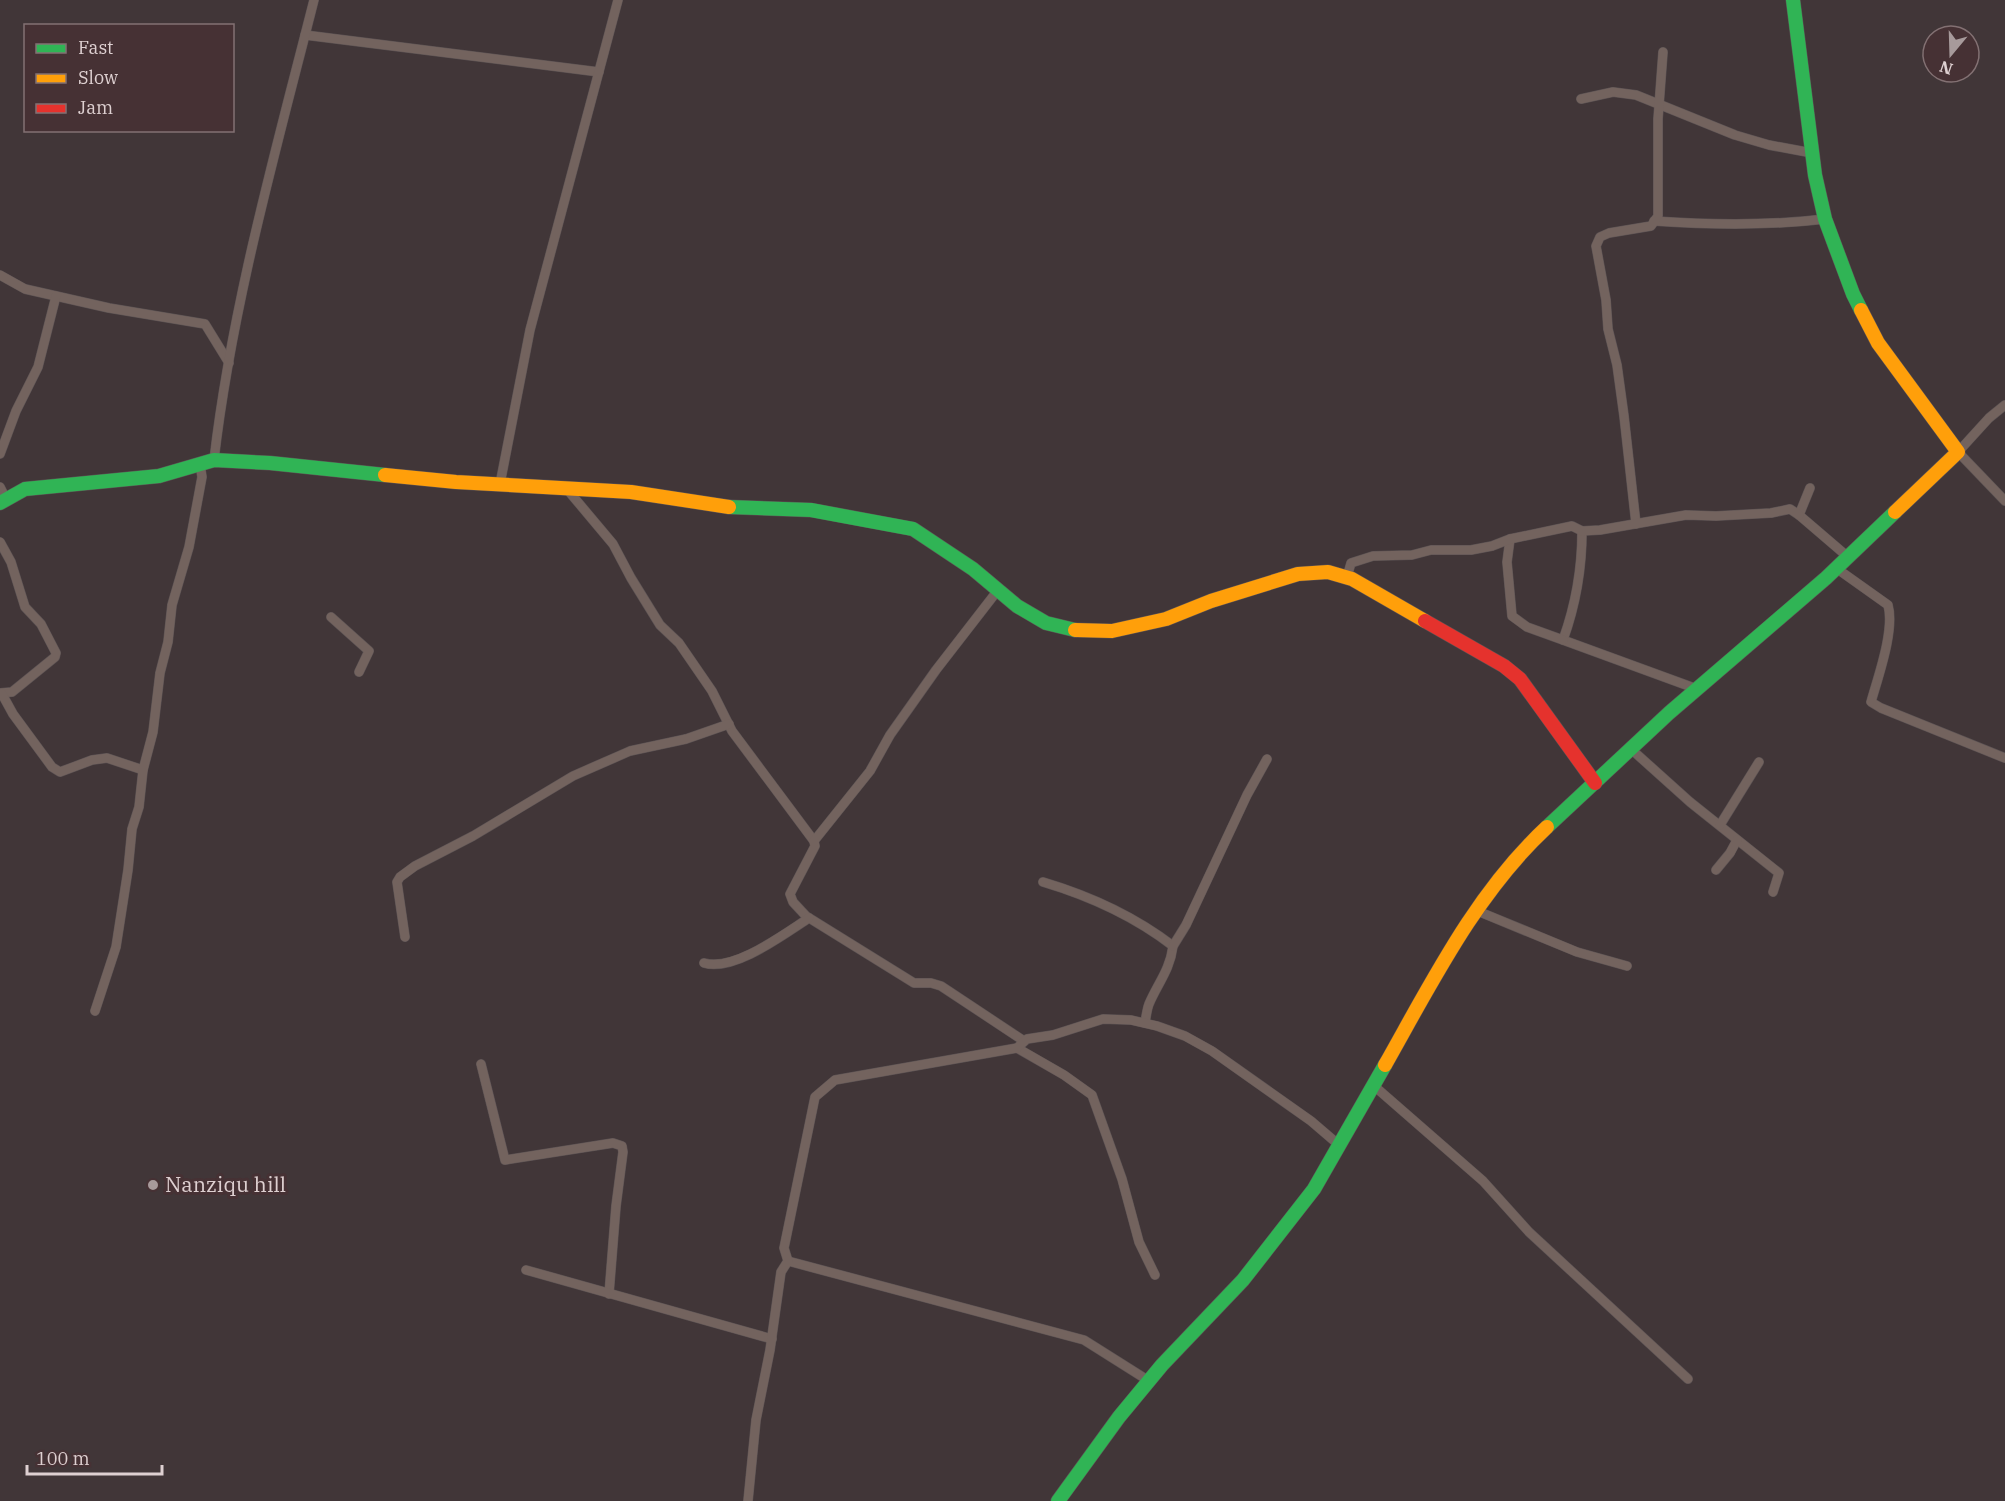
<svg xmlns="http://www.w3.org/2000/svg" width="2005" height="1501" font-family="'IBM Plex Serif',serif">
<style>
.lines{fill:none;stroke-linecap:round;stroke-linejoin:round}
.street-casing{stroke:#5c5354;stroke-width:10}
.fast-casing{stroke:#5c5354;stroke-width:15}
.slow-casing{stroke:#5c5354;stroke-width:15}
.jam-casing{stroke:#5c5354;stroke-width:15}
.street{stroke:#73635e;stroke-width:9}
.fast{stroke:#30b455;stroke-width:14}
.slow{stroke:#ff9f0a;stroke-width:14}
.jam{stroke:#e5322d;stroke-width:14}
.poi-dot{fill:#a79a9b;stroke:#463134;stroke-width:2}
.labels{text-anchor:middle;stroke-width:6;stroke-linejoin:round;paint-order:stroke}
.poi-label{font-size:21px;fill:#ded0d1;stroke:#463134;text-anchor:start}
</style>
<rect width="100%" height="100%" fill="#413638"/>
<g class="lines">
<!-- street casing -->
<g class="street-casing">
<g id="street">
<polyline points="305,35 599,72"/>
<polyline points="1581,99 1613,92 1636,95 1735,135 1769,145 1812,153"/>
<path d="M1654,221C1712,225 1768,226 1825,219"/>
<polyline points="0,275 25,289 109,308 205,324 229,363"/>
<polyline points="2005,405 1989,418 1958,452 2005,501"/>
<polyline points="0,454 16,411 38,367 56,296"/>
<path d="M214,460C232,305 276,150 314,0"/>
<polyline points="500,484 530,330 618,0"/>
<polyline points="0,487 6,499"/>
<polyline points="566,488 613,544 631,578 660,625 679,643 712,691 732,731 814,841"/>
<polyline points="1810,488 1799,515 1848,557"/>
<polyline points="1636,524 1624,416 1617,365 1608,329 1606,300 1596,246 1600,237 1609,233 1651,226 1658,216 1658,119 1663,52"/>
<path d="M1582,531C1582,569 1576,604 1563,640L1697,689"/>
<polyline points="1510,539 1507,562 1512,616 1527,627 1563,640"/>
<polyline points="0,542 11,562 25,607 41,624 56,653 55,657 12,692 0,693"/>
<path d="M1836,568L1888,605C1895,630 1878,677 1871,702L1881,708L2005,758"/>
<polyline points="1347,577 1351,563 1373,556 1412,555 1431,550 1471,550 1492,546 1510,539 1572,526 1582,531 1600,530 1686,515 1716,516 1771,513 1790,509 1799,515"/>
<polyline points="998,590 936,670 890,735 870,771 814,841 815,846 790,894 793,902 806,916 914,983 931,983 941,986 1024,1041"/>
<polyline points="331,617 369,651 359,672"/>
<polyline points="2,694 13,714 52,767 60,772 92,760 107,758 143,770"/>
<polyline points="1631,749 1690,802 1779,873 1773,892"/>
<polyline points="1720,825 1759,762"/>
<polyline points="1716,870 1730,853 1737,840"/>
<path d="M1043,882C1090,896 1134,916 1173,946C1170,970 1158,983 1149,1004C1147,1009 1146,1017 1145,1023"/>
<polyline points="1475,910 1577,952 1627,966"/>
<polyline points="405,937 397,882 400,877 415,866 473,836 573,776 630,751 686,739 729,724"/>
<polyline points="1173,946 1186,925 1247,795 1267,759"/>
<path d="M704,963C734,972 784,934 809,918"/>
<polyline points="95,1011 116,947 128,870 132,829 139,807 143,770 153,732 160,673 168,642 172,605 189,547 202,477 200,464"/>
<polyline points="1017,1048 1064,1075 1092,1095 1122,1179 1139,1242 1155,1275"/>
<polyline points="481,1064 505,1160 613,1143 622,1146 623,1152 616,1206 609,1294"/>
<polyline points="1373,1085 1483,1181 1529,1232 1688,1379"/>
<polyline points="788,1261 1084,1340 1149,1381"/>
<polyline points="526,1270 772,1339"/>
<polyline points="748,1501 756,1420 770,1350 781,1272 788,1261 784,1248 815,1097 835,1080 1017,1048 1027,1039 1053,1035 1103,1019 1131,1020 1157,1026 1185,1036 1212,1051 1311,1121 1339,1145"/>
</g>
</g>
<!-- fast casing -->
<g class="fast-casing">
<g id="fast">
<polyline points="1793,0 1815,175 1825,219 1853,294 1861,310"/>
<polyline points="0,503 25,489 159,476 214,460 270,463 385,475"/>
<polyline points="729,507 811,510 913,529 973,569 1017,606 1046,623 1075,630"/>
<polyline points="1547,827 1669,713 1826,578 1895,512"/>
<polyline points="1058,1501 1119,1417 1162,1365 1243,1280 1314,1189 1385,1065"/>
</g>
</g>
<!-- slow casing -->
<g class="slow-casing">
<g id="slow">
<polyline points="1861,310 1878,343 1958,452 1895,512"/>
<polyline points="385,475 456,482 631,492 729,507"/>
<polyline points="1075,630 1112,631 1166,619 1211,601 1298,574 1328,572 1352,579 1425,621"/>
<path d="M1385,1065C1432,982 1476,893 1547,827"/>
</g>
</g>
<!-- jam casing -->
<g class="jam-casing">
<polyline id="jam" points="1425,621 1504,666 1520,679 1595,783"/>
</g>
<!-- street -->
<use href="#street" class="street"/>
<!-- fast -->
<use href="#fast" class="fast"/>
<!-- slow -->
<use href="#slow" class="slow"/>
<!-- jam -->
<use href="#jam" class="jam"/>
</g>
<!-- markers -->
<circle class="poi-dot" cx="153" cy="1185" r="6"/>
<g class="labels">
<!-- poi labels -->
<g class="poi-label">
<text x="165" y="1192">Nanziqu hill</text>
</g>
</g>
<!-- legend -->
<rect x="24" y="24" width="210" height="108" fill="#463134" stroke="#837173" stroke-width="1.5"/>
<rect x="36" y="44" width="30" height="9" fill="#30b455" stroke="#837173" stroke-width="1.5"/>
<text x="78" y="54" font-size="18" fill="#ded0d1">Fast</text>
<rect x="36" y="74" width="30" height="9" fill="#ff9f0a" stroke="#837173" stroke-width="1.5"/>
<text x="78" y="84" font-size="18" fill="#ded0d1">Slow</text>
<rect x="36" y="104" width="30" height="9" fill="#e5322d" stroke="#837173" stroke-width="1.5"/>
<text x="78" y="114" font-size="18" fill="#ded0d1">Jam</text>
<!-- north arrow -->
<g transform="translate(1951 54) rotate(199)"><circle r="28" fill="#463134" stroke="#837173" stroke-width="1.5"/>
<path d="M0-4.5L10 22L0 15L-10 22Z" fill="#a79a9b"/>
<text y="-9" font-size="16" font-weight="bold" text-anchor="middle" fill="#ded0d1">N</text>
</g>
<!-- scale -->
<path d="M27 1465v9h135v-9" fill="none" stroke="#ded0d1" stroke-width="3"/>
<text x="36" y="1465" font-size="18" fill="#ded0d1" stroke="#463134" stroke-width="4.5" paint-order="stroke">100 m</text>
</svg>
